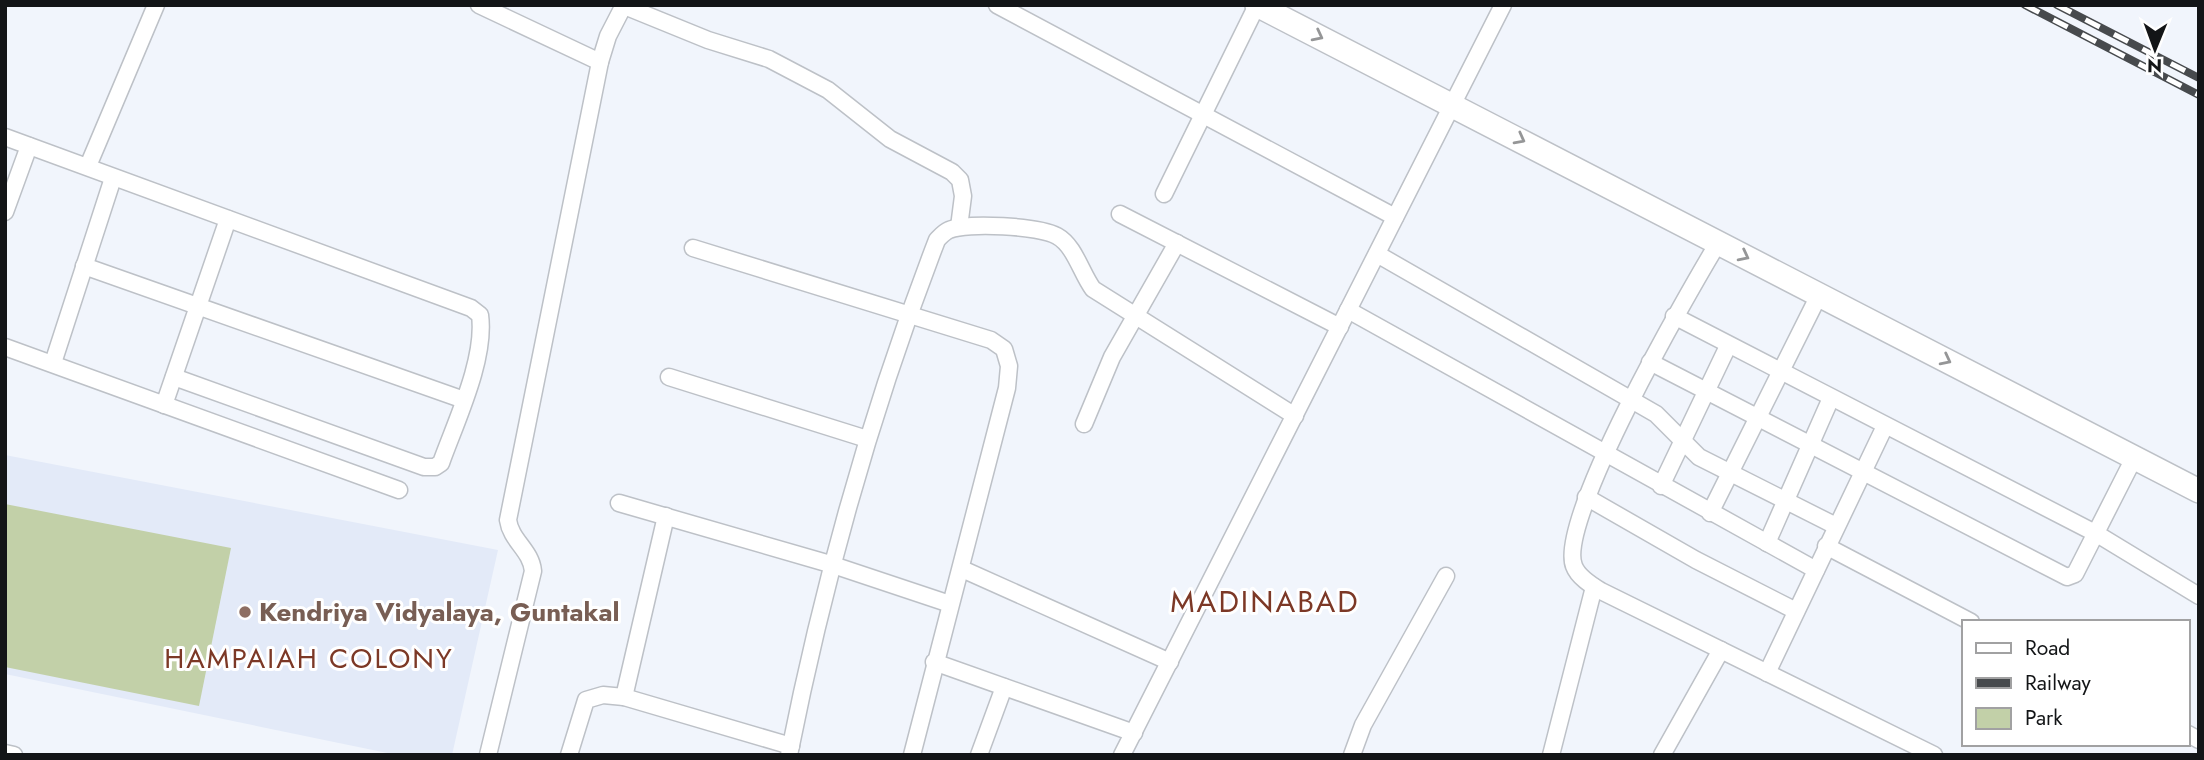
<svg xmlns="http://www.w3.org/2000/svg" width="2204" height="760" font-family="Jost,sans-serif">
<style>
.built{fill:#e3eaf8}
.green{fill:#c2d0a8}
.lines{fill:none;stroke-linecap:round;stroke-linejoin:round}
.street-casing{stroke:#bdc1c7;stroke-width:19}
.secondary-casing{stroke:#bdc1c7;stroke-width:26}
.street{stroke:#fff;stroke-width:16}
.secondary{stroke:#fff;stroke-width:23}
.rail-casing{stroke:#474a4d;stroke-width:8}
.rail{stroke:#fff;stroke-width:5;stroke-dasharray:16;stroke-linecap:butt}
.oneway{stroke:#959697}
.education-dot{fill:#8d6e63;stroke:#fff;stroke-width:2.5}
.labels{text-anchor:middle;stroke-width:6;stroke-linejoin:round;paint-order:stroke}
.education-label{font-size:26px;font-weight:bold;fill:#785e54;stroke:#fff;text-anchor:start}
.neighbourhood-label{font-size:28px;letter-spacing:2px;fill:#7c3826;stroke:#fff}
.quarter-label{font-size:30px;letter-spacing:2px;fill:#7c3826;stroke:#fff}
</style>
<rect width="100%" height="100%" fill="#f1f5fc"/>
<!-- built -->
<polygon class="built" points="5,455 498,550 452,755 397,755 5,674"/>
<!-- green -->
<polygon class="green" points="5,504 231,548 199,706 5,667"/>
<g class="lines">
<!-- street casing -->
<g class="street-casing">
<g id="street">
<polyline points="479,5 600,62"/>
<polyline points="622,5 708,40 769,59 828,90 890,139 952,172 960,180 963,196 959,227"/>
<polyline points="997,5 1395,217"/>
<path d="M5,137L471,308L480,315C486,359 456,421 441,463L435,467H424L174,377"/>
<polyline points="88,166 156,5"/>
<polyline points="1164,194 1257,5"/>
<polyline points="5,212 29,146"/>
<polyline points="1120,214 1340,327"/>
<path d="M1718,243C1689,291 1556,521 1574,566C1578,577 1591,585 1601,591L1934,755"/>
<polyline points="693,248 991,340 1004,349 1009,366 1007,388 912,755"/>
<polyline points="1377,254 1656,414 1699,457 1836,526"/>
<polyline points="84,266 464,400"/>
<polyline points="1348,310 1816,570"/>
<polyline points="1674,316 2097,534 2199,596"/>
<polyline points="5,347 399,490"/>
<polyline points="1650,362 2067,577 2075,574 2134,458"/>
<polyline points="53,363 113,178"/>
<polyline points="669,377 867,439"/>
<polyline points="164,405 228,219"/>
<polyline points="1084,424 1112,357 1177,243"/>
<polyline points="1661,486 1728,346"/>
<polyline points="1586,497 1696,560 1796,611"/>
<polyline points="619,503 830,564 950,604"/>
<polyline points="1710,513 1819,295"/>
<polyline points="1767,543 1831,398"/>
<polyline points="1826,546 1971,622"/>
<polyline points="962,569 1170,662"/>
<polyline points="934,662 1134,733"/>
<polyline points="1767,673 1885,426"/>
<polyline points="624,697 666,516"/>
<polyline points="2188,734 2199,740"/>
<polyline points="5,753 14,755"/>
<path d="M488,755L533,571C531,550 511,541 508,520L600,62L608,36L624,5"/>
<polyline points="569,755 586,700 603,695 624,697 791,746"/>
<path d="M789,755C824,579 872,408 937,240C941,236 944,232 949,230C967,222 1039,226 1057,236C1075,246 1081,273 1093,289L1295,416"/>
<polyline points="979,755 1004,687"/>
<polyline points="1122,755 1503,5"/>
<polyline points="1352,755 1363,725 1446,576"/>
<polyline points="1551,755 1594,587"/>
<polyline points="1662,755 1721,650"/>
</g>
</g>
<!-- secondary casing -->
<g class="secondary-casing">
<polyline id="secondary" points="1257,5 2199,491"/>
</g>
<!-- street -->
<use href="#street" class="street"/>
<!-- secondary -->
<use href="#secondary" class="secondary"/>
<!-- rail casing -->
<g class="rail-casing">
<g id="rail">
<polyline points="2025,5 2199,95"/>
<polyline points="2057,5 2199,78"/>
</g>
</g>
<!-- rail -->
<use href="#rail" class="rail"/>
</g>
<!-- one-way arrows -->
<defs><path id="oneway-chevron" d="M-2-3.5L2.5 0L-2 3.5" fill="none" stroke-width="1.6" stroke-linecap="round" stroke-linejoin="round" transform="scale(1.75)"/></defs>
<g class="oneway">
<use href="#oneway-chevron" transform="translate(1318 36) rotate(27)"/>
<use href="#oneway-chevron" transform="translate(1520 139) rotate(28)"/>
<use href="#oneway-chevron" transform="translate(1744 256) rotate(27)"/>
<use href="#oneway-chevron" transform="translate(1946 360) rotate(27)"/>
</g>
<!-- markers -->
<circle class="education-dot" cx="245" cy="612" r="7"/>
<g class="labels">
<!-- education labels -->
<g class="education-label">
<text x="259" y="621">Kendriya Vidyalaya, Guntakal</text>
</g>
<!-- neighbourhood labels -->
<g class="neighbourhood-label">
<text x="309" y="668">HAMPAIAH COLONY</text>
</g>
<!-- quarter labels -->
<g class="quarter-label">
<text x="1265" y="612">MADINABAD</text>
</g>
</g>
<!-- border -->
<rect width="2204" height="760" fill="none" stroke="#131517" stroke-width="14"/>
<!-- legend -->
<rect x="1962" y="620" width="228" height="126" fill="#ffffff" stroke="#a1a1a2" stroke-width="2"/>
<rect x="1976" y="643" width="35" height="10" fill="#ffffff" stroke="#a1a1a2" stroke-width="2"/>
<text x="2025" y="655" font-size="21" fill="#131517">Road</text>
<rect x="1976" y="678" width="35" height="10" fill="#474a4d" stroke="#a1a1a2" stroke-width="2"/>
<text x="2025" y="690" font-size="21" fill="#131517">Railway</text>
<rect x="1976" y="708" width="35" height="21" fill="#c2d0a8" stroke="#a1a1a2" stroke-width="2"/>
<text x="2025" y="725" font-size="21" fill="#131517">Park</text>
<!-- north arrow -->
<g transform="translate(2155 49) rotate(181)" stroke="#ffffff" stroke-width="5" paint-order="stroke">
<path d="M0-5L12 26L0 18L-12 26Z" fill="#131517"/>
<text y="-10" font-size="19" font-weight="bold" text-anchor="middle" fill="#131517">N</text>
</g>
</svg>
